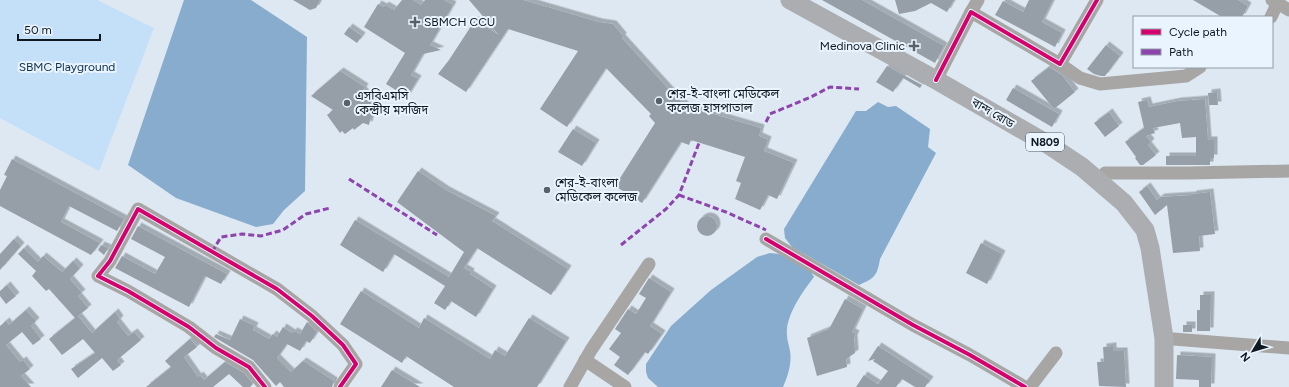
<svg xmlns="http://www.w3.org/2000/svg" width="1289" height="387" font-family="Figtree,'Noto Sans Bengali',sans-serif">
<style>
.green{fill:#c4dff8}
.water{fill:#88accd}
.building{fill:#969fa8;filter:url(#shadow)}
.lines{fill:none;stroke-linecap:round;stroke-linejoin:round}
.minor{stroke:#a7a6a4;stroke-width:13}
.highway{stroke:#abadb0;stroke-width:19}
.quiet{stroke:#8e44ad;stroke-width:3;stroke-dasharray:6 3;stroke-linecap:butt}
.cycleway-casing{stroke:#eaf4fe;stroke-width:6}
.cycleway{stroke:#d6006c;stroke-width:4}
.poi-dot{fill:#56616a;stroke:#eaf4fe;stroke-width:1.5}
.labels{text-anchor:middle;stroke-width:4;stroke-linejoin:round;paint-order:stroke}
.shield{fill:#eaf4fe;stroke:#505a63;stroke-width:1}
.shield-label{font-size:11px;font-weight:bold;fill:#0e1820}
.poi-label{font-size:12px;fill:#0e1820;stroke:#eaf4fe;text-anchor:start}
.park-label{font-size:12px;fill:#09304d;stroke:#eaf4fe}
.street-label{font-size:12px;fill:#0e1820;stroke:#eaf4fe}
</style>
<defs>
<filter id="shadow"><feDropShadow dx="3.5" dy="-3.5" stdDeviation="0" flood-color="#0004"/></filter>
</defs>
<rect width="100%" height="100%" fill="#dde8f3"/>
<!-- green -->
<polygon class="green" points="0,0 97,0 154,28 99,171 0,118"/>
<!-- water -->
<g class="water">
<polygon points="184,0 251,0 307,37 305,191 284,210 273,224 256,227 176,198 128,165"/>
<path d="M878,102L888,107L896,106L930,129L928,147L936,153L880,259C877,276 875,278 859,285L792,247L785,238L784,229L856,111H866Z"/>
<path d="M770,253L779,254L809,269L814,277C803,291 785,316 787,335C787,340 789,345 790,351C792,363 788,376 783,387H658L648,378L646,372V364L671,326L711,290L757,257Z"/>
</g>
<!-- building -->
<g class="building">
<polygon points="293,0 320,0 316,8 310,10"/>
<polygon points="402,0 413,0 421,5 425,0 444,0 453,5 430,45 441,50 423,54 411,75 418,79 407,97 386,84 405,53 364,27 378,4 384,7 385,5 394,10"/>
<polygon points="469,0 523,0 599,22 613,24 623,36 622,38 674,95 686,106 761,128 759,136 768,140 764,151 794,163 777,199 768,195 760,210 735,199 741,183 736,181 745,157 691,140 689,145 681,142 642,203 615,186 655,123 649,116 651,114 606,68 567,127 540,109 578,51 508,29 466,92 438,74 449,60 475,20 499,35"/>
<polygon points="822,0 862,0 944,46 935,63"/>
<polygon points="895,0 954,0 947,12 931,3 915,11 899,14"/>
<polygon points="1029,0 1053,0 1042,22 1062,33 1055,47 995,15 1003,1 1023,12"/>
<polygon points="1193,0 1238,0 1248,6 1242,17 1222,17"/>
<polygon points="349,27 362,36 357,43 344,34"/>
<polygon points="1106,45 1120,56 1105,76 1101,76 1094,74 1087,69"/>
<polygon points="887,66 922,85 920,88 903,78 893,92 876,82"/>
<polygon points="1049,67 1062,75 1075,92 1054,109 1031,81"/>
<polygon points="340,71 365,87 363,90 379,111 371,116 369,125 363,123 354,130 353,128 345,134 342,131 340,133 327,115 333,110 311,96"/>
<polygon points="1013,88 1059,114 1052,127 1006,100"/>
<polygon points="1217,92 1218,105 1209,105 1208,93"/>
<polygon points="1205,99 1208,140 1214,140 1214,158 1210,158 1210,165 1166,165 1166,156 1196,156 1196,137 1182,138 1180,123 1153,128 1155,133 1146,136 1151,142 1148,145 1156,155 1143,165 1140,165 1135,158 1136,157 1125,142 1144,128 1138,102 1147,100 1149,107 1178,101"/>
<polygon points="1109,112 1119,126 1105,137 1094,123"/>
<polygon points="573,129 596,143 582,166 558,152"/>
<polygon points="12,159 124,219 117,231 69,206 61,222 100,243 91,255 0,206 0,190 7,176 4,175"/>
<polygon points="418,171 446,190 496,216 492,221 568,269 551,295 477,248 464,268 471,272 470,274 493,289 476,317 451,301 445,310 434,303 445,286 394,254 383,272 340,245 355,220 449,277 464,252 397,202"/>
<polygon points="1147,186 1157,200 1161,197 1193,195 1193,194 1210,192 1215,234 1199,236 1200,251 1173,253 1167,205 1155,215 1139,192"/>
<circle cx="707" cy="226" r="10"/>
<polygon points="138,226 227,274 221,284 205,276 189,307 115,268 122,256 155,274 165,257 131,239"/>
<polygon points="14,239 21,246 0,270 0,254"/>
<polygon points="981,243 1002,254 987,284 966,273"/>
<polygon points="101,245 108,248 104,255 98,250"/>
<polygon points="24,248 38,262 43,256 62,272 73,261 80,268 70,279 82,293 78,296 88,308 78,316 92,333 115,312 120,319 117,322 128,336 134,332 141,340 117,360 121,365 113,371 102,358 78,378 71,369 95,353 83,339 62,355 49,339 75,318 49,289 46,291 32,276 36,271 18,254"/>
<polygon points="649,278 671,292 650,326 662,334 648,354 645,352 628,375 614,365 620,357 609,349 621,333 615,329 628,309 636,314 646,298 639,294"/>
<polygon points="7,285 16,296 6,304 0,296 0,291"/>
<polygon points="361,291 419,328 424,318 490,359 495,350 505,356 529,318 566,341 537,387 454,387 406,356 402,363 340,324"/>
<polygon points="1200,295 1211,295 1210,331 1197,331 1197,310 1200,310"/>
<polygon points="845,299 863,309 852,332 856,334 854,338 855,353 846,359 847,367 817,376 807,338 829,329"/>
<polygon points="26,310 36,321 31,326 41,339 33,345 22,332 6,345 20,362 23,360 30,369 21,376 31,387 0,387 0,326 6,321 9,325"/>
<polygon points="240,319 255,326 253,330 269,339 273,334 277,337 283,327 292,333 294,331 300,334 307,322 317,332 310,343 306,341 300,351 287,344 277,358 291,372 303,361 334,381 332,387 284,387 280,382 276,386 253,360 214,337 216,334 230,340"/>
<rect x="1183" y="325" width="9" height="7"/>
<polygon points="190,339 197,347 184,357 198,377 200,375 204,380 225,362 244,373 253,384 250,387 243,387 229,374 213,387 146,387 171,367 165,361"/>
<polygon points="878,346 930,380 925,387 915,387 902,379 896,387 856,387 864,375 878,384 888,371 873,361 875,359 868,361"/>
<polygon points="1113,346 1113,351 1124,351 1126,387 1099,386 1097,362 1104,362 1103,347"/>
<polygon points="1177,355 1212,357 1211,387 1199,387 1199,380 1176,379"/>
<polygon points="392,370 420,387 381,387"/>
</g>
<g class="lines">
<!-- minor -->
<g class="minor">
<polyline points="1272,0 1289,10"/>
<polyline points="971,12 978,0"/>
<polyline points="1271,17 1279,0"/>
<polyline points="1060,64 1080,78 1100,84 1186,76 1200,67"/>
<polyline points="936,80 971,12 1060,64 1097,0"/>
<polyline points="1105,173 1188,173 1289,171"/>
<polyline points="766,239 913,325 970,355 1025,387"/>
<polyline points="1173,339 1289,348"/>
<polyline points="585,360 625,387"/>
<polyline points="265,387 249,367 216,348 189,327 128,291 98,276 110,261 138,209 277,289 312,316 343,345 356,364 340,387"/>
<polyline points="570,387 591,350 649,264"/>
<polyline points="1030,387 1056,353"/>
</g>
<!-- highway -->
<polyline class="highway" points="790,0 936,80 1049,145 1082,167 1124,203 1145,230 1150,248 1164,338 1164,387"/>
<!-- quiet -->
<g class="quiet">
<polyline points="766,122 770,114 811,97 830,87 859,89"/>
<polyline points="349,179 437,235"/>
<polyline points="679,195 726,212 766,230"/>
<polyline points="621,245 666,209 679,195 699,143"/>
<polyline points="212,252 221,237 242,234 261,236 283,230 306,214 330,208"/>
</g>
<!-- cycleway casing -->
<g class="cycleway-casing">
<g id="cycleway">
<polyline points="936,80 971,12 1060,64 1097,0"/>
<polyline points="766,239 913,325 970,355 1025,387"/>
<polyline points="265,387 249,367 216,348 189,327 128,291 98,276 110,261 138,209 277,289 312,316 343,345 356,364 340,387"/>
</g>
</g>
<!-- cycleway -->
<use href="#cycleway" class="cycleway"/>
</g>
<!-- markers -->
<g class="poi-dot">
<path d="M413 16h4v4h4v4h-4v4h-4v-4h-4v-4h4z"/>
<path d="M912 40h4v4h4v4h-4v4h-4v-4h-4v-4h4z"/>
<circle cx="659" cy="101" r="4"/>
<circle cx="347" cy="103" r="4"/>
<circle cx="547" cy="190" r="4"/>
</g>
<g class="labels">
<!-- shield labels -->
<rect class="shield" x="1026" y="133" width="38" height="18" rx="3"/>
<g class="shield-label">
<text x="1045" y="146">N809</text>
</g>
<!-- poi labels -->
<g class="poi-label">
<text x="424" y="26">SBMCH CCU</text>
<text x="905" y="50" text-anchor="end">Medinova Clinic</text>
<text x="667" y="98">শের-ই-বাংলা মেডিকেল<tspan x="667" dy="14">কলেজ হাসপাতাল</tspan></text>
<text x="355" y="100">এসবিএমসি<tspan x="355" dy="14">কেন্দ্রীয় মসজিদ</tspan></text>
<text x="555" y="187">শের-ই-বাংলা<tspan x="555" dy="14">মেডিকেল কলেজ</tspan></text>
</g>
<!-- park labels -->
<g class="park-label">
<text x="67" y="71">SBMC Playground</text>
</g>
<!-- street labels -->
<g class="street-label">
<text transform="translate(993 113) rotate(30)" y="4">বান্দ রোড</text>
</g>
</g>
<!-- legend -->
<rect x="1133" y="16" width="140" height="52" fill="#eaf4fe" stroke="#929ca5"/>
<rect x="1141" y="29" width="20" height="6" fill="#d6006c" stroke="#929ca5"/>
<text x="1169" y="36" font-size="12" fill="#0e1820">Cycle path</text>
<rect x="1141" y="49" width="20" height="6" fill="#8e44ad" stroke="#929ca5"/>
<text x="1169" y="56" font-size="12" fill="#0e1820">Path</text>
<!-- north arrow -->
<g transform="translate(1253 351) rotate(232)" stroke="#eaf4fe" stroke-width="3" paint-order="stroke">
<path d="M0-3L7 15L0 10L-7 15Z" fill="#0e1820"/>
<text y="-6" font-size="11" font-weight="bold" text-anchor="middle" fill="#0e1820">N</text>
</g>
<!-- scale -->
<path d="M18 34v6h82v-6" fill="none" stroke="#0e1820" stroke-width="2"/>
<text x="24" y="34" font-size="12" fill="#0e1820" stroke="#eaf4fe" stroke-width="3" paint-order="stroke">50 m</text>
</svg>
